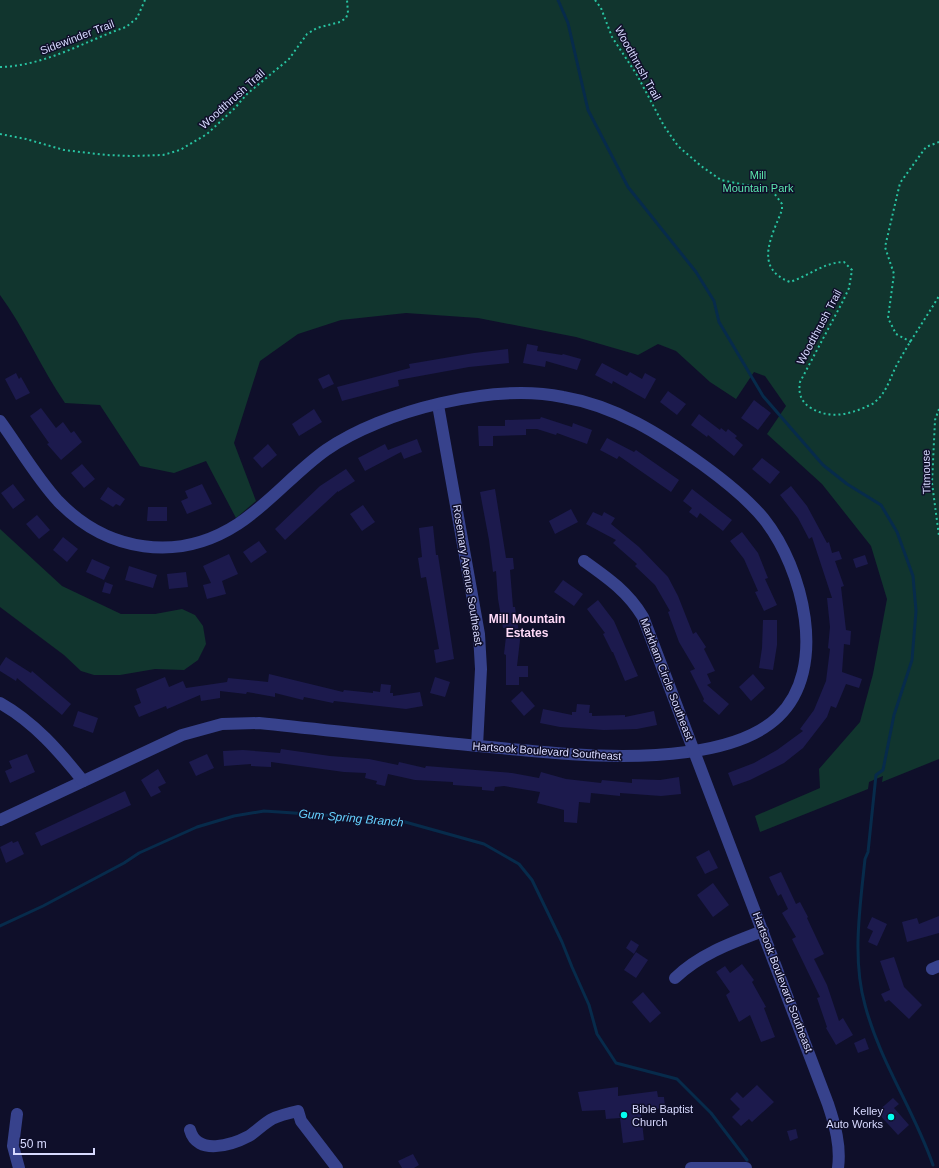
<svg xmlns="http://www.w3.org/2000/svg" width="939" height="1168" font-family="Helvetica,sans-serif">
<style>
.green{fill:#11352e}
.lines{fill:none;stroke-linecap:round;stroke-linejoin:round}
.stream{stroke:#072b4b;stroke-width:3}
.building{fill:#1c1a4d}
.path{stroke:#28c3a1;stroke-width:2;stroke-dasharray:2 3;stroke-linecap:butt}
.minor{stroke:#37428c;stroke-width:12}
.poi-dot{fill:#04fff0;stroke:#0f0f2a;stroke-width:1.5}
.labels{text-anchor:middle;stroke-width:3;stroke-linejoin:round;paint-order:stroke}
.street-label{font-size:11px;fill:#d8daff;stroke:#0f0f2a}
.park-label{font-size:11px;fill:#5ce7ae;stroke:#0f0f2a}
.poi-label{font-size:11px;fill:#d8daff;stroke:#0f0f2a;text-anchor:start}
.neighbourhood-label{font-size:12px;font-weight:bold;fill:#ffdaf8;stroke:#0f0f2a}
.water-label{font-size:12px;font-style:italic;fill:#66d1ff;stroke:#0f0f2a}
</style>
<rect width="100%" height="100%" fill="#0f0f2a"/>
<!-- green -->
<g class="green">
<path d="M0,0H939V759L882,782L883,776L869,782L868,789L760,832L755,816L820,788L819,769L860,722L873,674L887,599L871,546L822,484L767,434L786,406L765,376L754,372L736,399L710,382L676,351L658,344L638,355L576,337L478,318L406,313L341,320L298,334L260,361L234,443L256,501L236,518L206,461L174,473L140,466L100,405L65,403C41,368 25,329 0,295Z"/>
<polygon points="0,529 62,586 121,614 155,614 182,609 195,615 203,626 206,644 198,660 184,670 155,669 120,675 94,675 81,671 64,655 0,607"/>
</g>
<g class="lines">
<!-- stream -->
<g class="stream">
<path d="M558,0L568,23L588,110L628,187L696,272L714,301L719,322L763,396L823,465L847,484L881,505L897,532L913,576L916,611L912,660L894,715L883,770L876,775L868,852L865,859C860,907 852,959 865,1005C880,1062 914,1110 933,1165"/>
<polyline points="0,926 43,906 124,863 139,853 197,827 234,816 264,811 398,820 484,844 519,864 532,880 562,942 572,967 589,1005 597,1034 616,1063 677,1079 711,1113 747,1160"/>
</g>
</g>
<!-- building -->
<g class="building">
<polygon points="527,344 538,346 537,351 562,355 563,354 581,359 577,370 546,361 545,367 523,363"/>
<polygon points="508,349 509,363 469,367 398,380 399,386 342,401 337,387 410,368 409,364 474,353"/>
<polygon points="602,363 627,376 630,372 642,379 645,373 656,379 645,399 613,381 612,384 595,375"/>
<polygon points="16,373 19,379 21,377 30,393 16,400 5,379"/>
<polygon points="329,374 334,384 323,389 318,379"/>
<polygon points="668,391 686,404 677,415 660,402"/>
<polygon points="754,400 771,413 758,430 741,418"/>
<polygon points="41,408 56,428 63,422 71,433 74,431 82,442 61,460 47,444 49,443 30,416"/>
<polygon points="314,409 322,422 299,436 292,424"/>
<polygon points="699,414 720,430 721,428 726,432 728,429 737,436 735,438 743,445 734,456 708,435 707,437 691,425"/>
<polygon points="541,417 572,427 573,423 592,430 587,444 557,433 556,435 537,429 526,429 526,435 493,436 493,446 479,446 478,426 505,426 505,420 540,419"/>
<polygon points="607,438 634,452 636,450 679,480 671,492 619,456 617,459 600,450"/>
<polygon points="417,439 422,452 404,459 401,452 365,471 358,458 385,444 388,450"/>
<polygon points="268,444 277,455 262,468 253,458"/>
<polygon points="762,458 780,472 770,484 752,469"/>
<polygon points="82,464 95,479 84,488 71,473"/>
<polygon points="346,469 355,481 338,492 338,491 285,540 275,529 320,486"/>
<polygon points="13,484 25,500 13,509 1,493"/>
<polygon points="202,484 212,504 187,514 181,501 188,498 185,491"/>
<polygon points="791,486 807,506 827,543 829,542 832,553 839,551 842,559 835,561 844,586 841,587 846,630 851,631 850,645 844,644 842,672 862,679 859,688 846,684 836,708 831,706 827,717 803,748 784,763 750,780 733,786 728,773 754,763 777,750 803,731 800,729 814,710 826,681 830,649 828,648 830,627 827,598 832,598 812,537 809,539 798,518 780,495"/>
<polygon points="108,487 125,499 120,506 116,504 113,507 100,499"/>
<polygon points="495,489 506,558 513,558 514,569 510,570 513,607 515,607 520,640 517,666 528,666 528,677 519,677 519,685 506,685 506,655 504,654 507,628 503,628 498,599 496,571 493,572 489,540 480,492"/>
<polygon points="692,489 732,520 723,531 700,513 697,518 689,512 692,508 683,501"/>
<polygon points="363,505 375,522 362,531 350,514"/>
<polygon points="148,507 167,507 167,521 147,521"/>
<polygon points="571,509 578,522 555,534 549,521"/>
<polygon points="593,512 602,516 604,512 615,518 611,524 639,547 668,577 678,596 693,634 696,632 706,647 704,649 715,671 707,674 711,683 707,685 729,704 719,715 703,701 704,699 690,671 695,669 679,642 668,612 670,611 655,585 635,566 637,564 613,543 616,540 586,524"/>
<polygon points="37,515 50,530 39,539 26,524"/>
<polygon points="433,526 436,555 438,555 454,659 436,663 434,650 439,649 426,577 421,578 418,558 422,557 419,528"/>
<polygon points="742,532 758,553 768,578 765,579 777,605 764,611 755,592 758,591 744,559 730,541"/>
<polygon points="63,537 78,549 67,562 53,550"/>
<polygon points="259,541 267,552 251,563 243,552"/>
<polygon points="229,554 238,574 222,581 226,594 207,599 203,585 211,583 203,566"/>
<polygon points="865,555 868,564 856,568 853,559"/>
<polygon points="92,559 110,567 104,580 86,572"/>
<polygon points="129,566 157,575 153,588 125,580"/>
<polygon points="186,572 188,587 169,589 167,574"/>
<polygon points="563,580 583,594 574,606 554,592"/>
<polygon points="105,582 113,585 110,594 102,592"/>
<polygon points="598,600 614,621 638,676 625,681 613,652 612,652 603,634 605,633 587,609"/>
<polygon points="763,620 777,620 777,645 773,670 759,668 762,648"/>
<polygon points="6,657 31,673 32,671 71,704 62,715 17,678 16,681 0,671 0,666"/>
<polygon points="269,674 343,692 344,690 373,693 373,691 380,692 381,684 391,685 390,693 393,693 393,696 420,692 423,706 406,709 334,701 333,703 304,697 303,700 275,693 275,697 247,692 246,694 220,691 220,698 201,701 200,695 167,709 166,706 139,717 134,706 141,703 136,689 165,677 169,687 183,681 186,688 227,682 228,678 268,682"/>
<polygon points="753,674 765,688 751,701 739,687"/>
<polygon points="435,677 450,682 445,697 430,693"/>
<polygon points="522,691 535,706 524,716 511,701"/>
<polygon points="577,704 590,705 589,713 592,713 592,716 625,715 625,717 654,711 657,725 637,729 604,730 560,727 540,723 543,709 572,715 572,712 576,712"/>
<polygon points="78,711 98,718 93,733 73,726"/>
<polygon points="281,749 330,756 369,759 398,765 399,762 425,768 426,766 512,773 539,778 541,772 566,779 601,783 602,780 632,783 632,779 660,780 679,777 681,794 661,796 620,793 620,796 591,793 590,803 579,802 577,823 564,822 564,810 537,803 540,792 504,786 495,787 494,791 482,790 482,787 453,785 453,782 415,780 388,774 385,786 376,784 377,781 365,778 366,773 344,772 271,762 271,767 251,766 251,764 224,766 223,751 243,750 280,753"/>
<polygon points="27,754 35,772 10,783 5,771 12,768 9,761"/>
<polygon points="207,754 214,768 196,776 189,762"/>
<polygon points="158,769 166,783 158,787 161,792 151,797 141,780"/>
<polygon points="125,791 131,805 41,846 35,833"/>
<polygon points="12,841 13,843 18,841 24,854 6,863 0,847"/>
<polygon points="709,850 718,868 705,874 696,857"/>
<polygon points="781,872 796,904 800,902 808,917 807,918 824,954 814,959 827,985 839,1021 843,1018 853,1035 836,1045 826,1028 827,1027 817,998 820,997 792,939 796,937 782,913 788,909 781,894 778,896 769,877"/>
<polygon points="713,883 729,905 713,917 697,895"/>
<polygon points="939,916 939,933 907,942 902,922 917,918 919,924"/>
<polygon points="872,917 887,924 877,946 868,942 873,931 867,928"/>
<polygon points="631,940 639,945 634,954 626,948"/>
<polygon points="636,952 648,960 636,978 624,970"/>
<polygon points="894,957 904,987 922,1005 909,1019 889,1000 885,1002 881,994 890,990 880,961"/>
<polygon points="742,964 754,980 752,982 766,1007 764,1008 775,1037 761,1042 750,1015 739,1022 726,995 730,992 716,972 725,966 730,973"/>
<polygon points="643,992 661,1013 650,1023 632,1002"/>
<polygon points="865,1038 869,1049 858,1053 854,1043"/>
<polygon points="757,1085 774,1102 752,1122 749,1119 741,1126 732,1117 740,1109 730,1099 737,1092 743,1098"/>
<polygon points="618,1087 618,1096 657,1091 658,1097 664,1097 665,1107 641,1113 644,1140 623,1143 620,1118 606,1119 605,1110 582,1111 578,1092"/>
<polygon points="893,1098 899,1104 894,1108 909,1125 898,1135 877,1112"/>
<polygon points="796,1129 798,1138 790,1141 787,1131"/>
<polygon points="413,1154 419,1165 414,1168 402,1168 398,1161"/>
</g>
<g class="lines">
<!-- path -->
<g class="path">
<path d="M595,0L601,8L612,37L637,75L664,126L678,146L701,166L721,180L766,189L774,193L782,204V210C772,236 753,268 790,282C808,276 825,262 844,262L852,270L849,288L843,301L800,382C798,393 801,402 811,408C829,419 847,415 866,407C869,405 874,404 876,401C888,391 891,374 899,361C911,339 926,318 939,296"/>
<path d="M0,67C45,66 85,41 126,27L137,18L145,0"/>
<polyline points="0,134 26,139 64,150 106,155 131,156 163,155 180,150 207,134 235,108 247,94 289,59 307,34 317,28 340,22 346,18 348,13 347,0"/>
<polyline points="911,342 896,334 888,318 894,274 885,247 900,183 926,147 939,142"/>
<polyline points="939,409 935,420 932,483 939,536"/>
</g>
<!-- minor -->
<g class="minor">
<polyline points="438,405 479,634 481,669 477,746"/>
<path d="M0,421C19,447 36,477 58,501C107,552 178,563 238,524C270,503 295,472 326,450C384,410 494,383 563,397C616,406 660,434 703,465C725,481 747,498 764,519C803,568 829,669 778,717C755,739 717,748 687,752C621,761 555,753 489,747C413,740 336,731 259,723L222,724L182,735L0,820"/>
<path d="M584,561C608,578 628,592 643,617L828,1104C835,1125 841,1146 838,1168"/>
<path d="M0,703C34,722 59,751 83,781"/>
<polyline points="932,969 939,966"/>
<path d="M675,978C700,954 731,943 763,931"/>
<polyline points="17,1114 13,1146 19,1168"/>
<path d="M190,1130C197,1156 232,1145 249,1136C257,1131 263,1124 272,1119C280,1115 289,1113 298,1111L301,1121L337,1168"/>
<polyline points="691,1168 746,1168"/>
</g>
</g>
<!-- markers -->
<g class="poi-dot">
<circle cx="624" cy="1115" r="4"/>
<circle cx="891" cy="1117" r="4"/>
</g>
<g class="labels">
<!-- street labels -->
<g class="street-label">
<text transform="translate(77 37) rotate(-21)" y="4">Sidewinder Trail</text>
<text transform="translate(638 63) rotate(61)" y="4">Woodthrush Trail</text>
<text transform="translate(232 99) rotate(-42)" y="4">Woodthrush Trail</text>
<text transform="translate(819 327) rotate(-62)" y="4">Woodthrush Trail</text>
<text transform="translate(926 472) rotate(-91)" y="4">Titmouse</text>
<text transform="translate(468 575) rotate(81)" y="4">Rosemary Avenue Southeast</text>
<text transform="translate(667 679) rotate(69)" y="4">Markham Circle Southeast</text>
<text transform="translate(547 751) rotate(4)" y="4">Hartsook Boulevard Southeast</text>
<text transform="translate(783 982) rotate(69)" y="4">Hartsook Boulevard Southeast</text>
</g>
<!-- park labels -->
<g class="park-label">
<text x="758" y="179">Mill<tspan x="758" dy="13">Mountain Park</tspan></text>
</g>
<!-- poi labels -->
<g class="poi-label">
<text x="632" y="1113">Bible Baptist<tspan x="632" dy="13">Church</tspan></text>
<text x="883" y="1115" text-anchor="end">Kelley<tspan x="883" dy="13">Auto Works</tspan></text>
</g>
<!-- neighbourhood labels -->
<g class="neighbourhood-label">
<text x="527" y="623">Mill Mountain<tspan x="527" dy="14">Estates</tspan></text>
</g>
<!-- water labels -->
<g class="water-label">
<text transform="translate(351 818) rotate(5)" y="4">Gum Spring Branch</text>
</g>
</g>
<!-- scale -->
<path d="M14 1148v6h80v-6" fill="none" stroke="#d8daff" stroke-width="2"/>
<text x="20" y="1148" font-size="12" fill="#d8daff" stroke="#0f0f2a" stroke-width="3" paint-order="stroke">50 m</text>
</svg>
